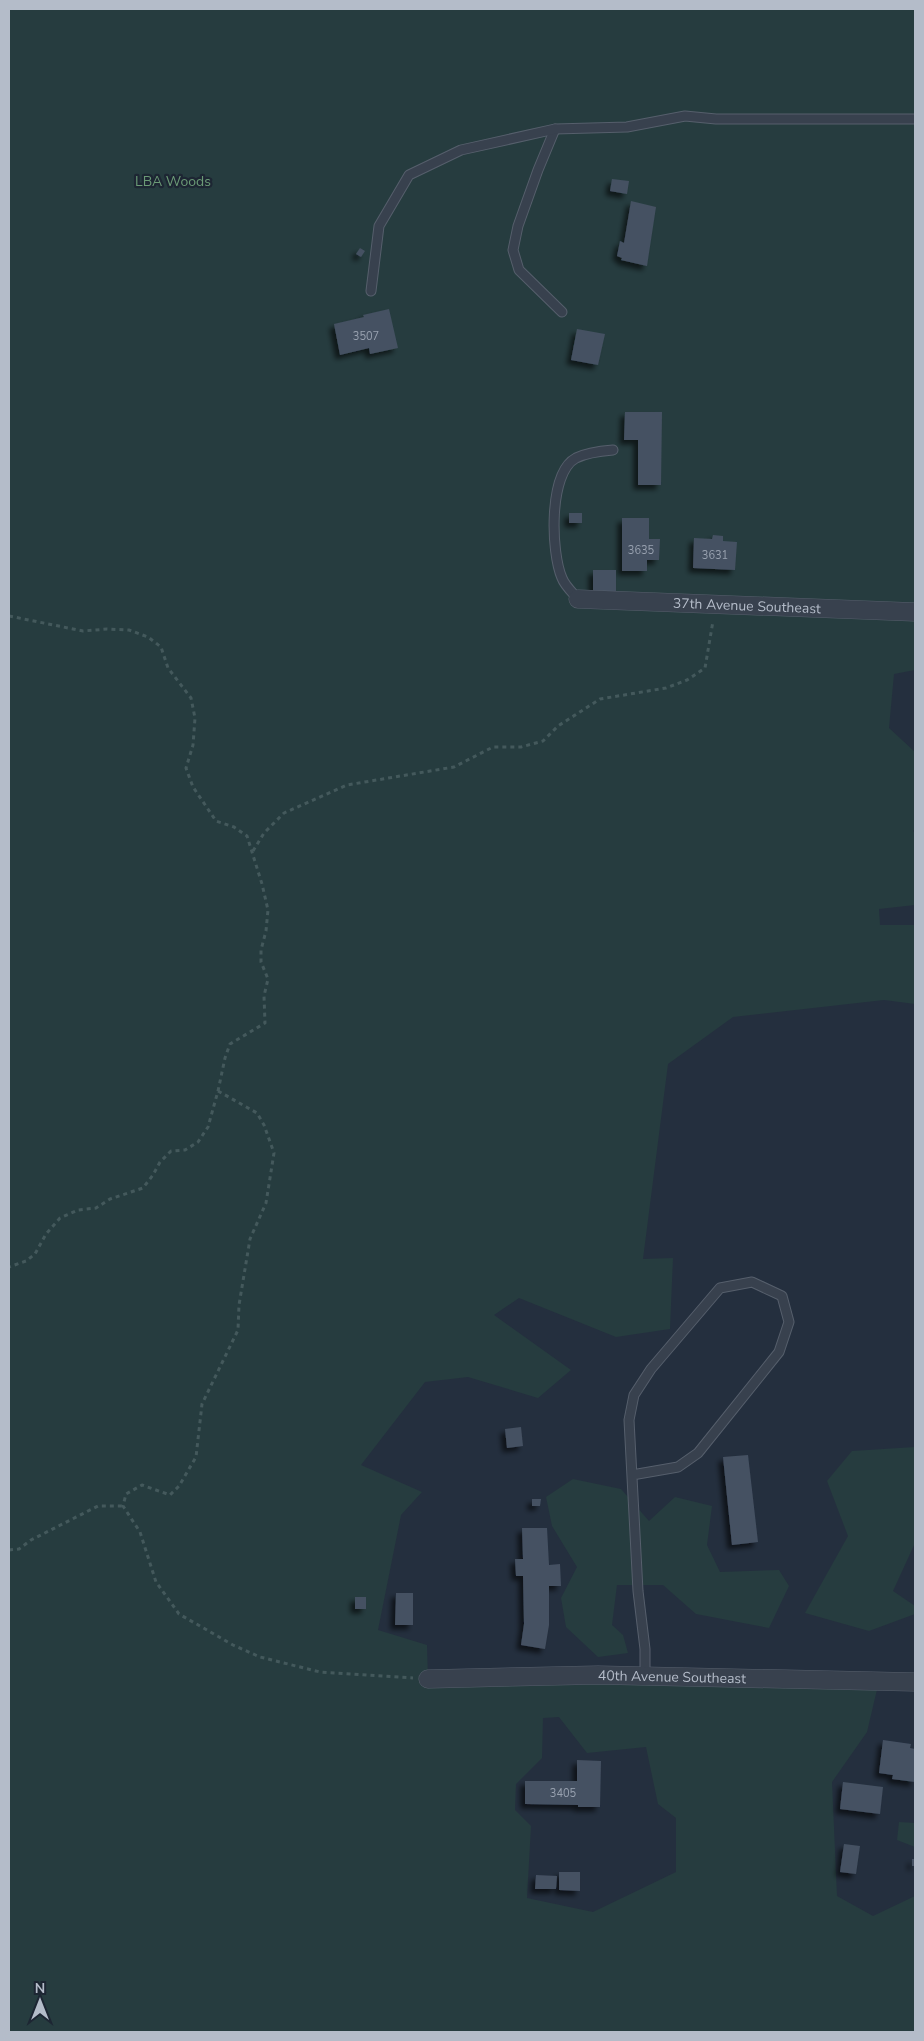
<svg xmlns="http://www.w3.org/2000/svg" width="924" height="2041" font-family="'Nunito Sans',sans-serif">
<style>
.green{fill:#263c3f;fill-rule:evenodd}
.building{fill:#455162;filter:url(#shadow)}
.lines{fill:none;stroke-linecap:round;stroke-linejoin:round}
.service-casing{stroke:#565f6c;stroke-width:11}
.minor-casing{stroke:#565f6c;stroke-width:19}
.path{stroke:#44595c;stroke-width:3;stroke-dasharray:4 4;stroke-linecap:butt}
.service{stroke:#38414e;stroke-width:9}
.minor{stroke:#38414e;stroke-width:18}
.labels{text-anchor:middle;stroke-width:4.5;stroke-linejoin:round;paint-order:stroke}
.number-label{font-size:11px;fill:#98a1af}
.park-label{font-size:14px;fill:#6b9a76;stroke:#1d2633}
.street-label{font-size:14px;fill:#b4bcc9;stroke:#1d2633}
</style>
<defs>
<filter id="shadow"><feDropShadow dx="-4.5" dy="4.5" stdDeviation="2.5" flood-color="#0009"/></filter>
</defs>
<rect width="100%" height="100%" fill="#242f3e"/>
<!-- green -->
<g class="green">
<path d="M9,9H915V670L894,674L889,728L915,752V829L913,831L915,833V905L879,909L880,925H915V1004L884,1000L733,1017L668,1064L643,1259L673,1258L670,1329L616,1337L519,1298L494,1315L571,1370L538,1398L468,1377L425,1382L361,1465L422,1492L401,1515L378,1630L427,1645L428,1679L879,1681L867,1732L832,1782L837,1896L873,1916L915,1896V2032H9ZM559,1717L587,1753L646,1747L658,1804L676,1818V1872L593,1912L527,1898L531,1826L515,1810L516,1784L542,1758L543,1718Z"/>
<polygon points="915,1447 915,1543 893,1591 915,1606 915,1614 869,1631 805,1613 848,1536 827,1481 852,1451"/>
<polygon points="573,1479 621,1489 649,1521 675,1497 712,1506 707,1545 720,1572 779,1570 789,1586 769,1628 696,1614 663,1585 617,1585 612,1625 623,1635 628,1653 598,1657 566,1627 561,1598 577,1567 552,1526 546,1497"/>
<polygon points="899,1822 915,1823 915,1847 897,1840"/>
</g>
<!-- building -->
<g class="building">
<polygon points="612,179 629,181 627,194 610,191"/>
<polygon points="631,201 656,207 647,266 621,260 622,258 617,256 620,241 624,243"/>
<polygon points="360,248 365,251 361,257 356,254"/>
<polygon points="389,309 398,348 370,354 369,348 340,355 334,324 364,317 363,315"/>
<polygon points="577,329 605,334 598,365 571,360"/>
<polygon points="625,412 662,412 661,485 638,485 638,440 624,440"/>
<rect x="569" y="513" width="13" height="10"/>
<polygon points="622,518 649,518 649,539 660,539 659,560 647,560 647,571 622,571"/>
<polygon points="713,535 723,536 723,541 737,542 735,570 693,568 694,538 712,539"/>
<rect x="593" y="570" width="23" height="25"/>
<polygon points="521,1427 523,1446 507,1448 505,1429"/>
<polygon points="748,1455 758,1542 732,1545 723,1457"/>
<polygon points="532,1499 541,1499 540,1506 532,1506"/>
<polygon points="522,1528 547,1528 549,1565 560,1564 561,1586 549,1586 549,1625 545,1649 521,1645 524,1624 523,1576 516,1576 515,1559 523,1559"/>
<polygon points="396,1593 413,1593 413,1625 395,1625"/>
<rect x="355" y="1597" width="11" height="12"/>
<polygon points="883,1740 911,1744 910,1748 915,1749 915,1782 892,1779 893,1775 879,1773"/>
<polygon points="577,1760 601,1761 600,1807 578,1807 578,1805 525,1804 525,1781 577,1781"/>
<polygon points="843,1782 883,1787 880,1814 840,1809"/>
<polygon points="844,1844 860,1846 856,1874 840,1872"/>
<rect x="912" y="1859" width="3" height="7"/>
<polygon points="559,1872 580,1872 580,1891 559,1890"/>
<polygon points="536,1875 557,1876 556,1889 535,1889"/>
</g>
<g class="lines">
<!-- service casing -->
<g class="service-casing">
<g id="service">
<polyline points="555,129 538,170 518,226 513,250 519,270 562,312"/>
<polyline points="371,291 379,226 409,175 461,150 555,129 627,127 685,116 716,119 915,119"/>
<path d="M578,599C573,593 565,586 562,578C551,553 548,473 576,458C586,453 601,451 613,450"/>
<polyline points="632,1475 678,1467 698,1453 779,1352 789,1322 782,1296 752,1282 720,1288 651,1369 634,1395 629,1420 638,1591 645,1649 645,1676"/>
</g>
</g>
<!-- minor casing -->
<g class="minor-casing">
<g id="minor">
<path id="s1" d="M578,599L915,612"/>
<path id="s2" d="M428,1679L598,1675L915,1682"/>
</g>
</g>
<!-- path -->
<g class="path">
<polyline points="9,616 83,631 107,629 129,630 148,637 161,647 168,668 191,698 195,718 193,745 186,768 193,787 216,821 234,827 247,836 262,884 268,910 266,931 261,950 261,962 268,979 264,996 265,1023 230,1044 225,1058 218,1091 208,1127 198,1142 185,1150 171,1151 160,1162 153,1175 143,1188 110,1199 96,1208 78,1210 60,1218 46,1234 35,1254 26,1261 9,1267"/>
<polyline points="253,851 264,833 284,813 347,785 454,767 493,747 521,747 543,741 558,726 600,699 666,688 687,680 705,668 713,621"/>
<polyline points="218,1091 257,1113 264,1125 274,1153 266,1203 250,1239 239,1305 238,1330 202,1404 196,1457 179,1486 170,1495 142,1485 126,1494 123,1506 140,1532 156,1582 179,1614 233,1645 260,1657 320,1672 413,1678"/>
<polyline points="9,1550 19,1549 31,1540 98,1506 123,1506"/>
</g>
<!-- service -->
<use href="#service" class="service"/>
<!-- minor -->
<use href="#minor" class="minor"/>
</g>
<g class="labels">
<!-- number labels -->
<g class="number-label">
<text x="366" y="340">3507</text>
<text x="641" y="554">3635</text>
<text x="715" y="559">3631</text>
<text x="563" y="1797">3405</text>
</g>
<!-- park labels -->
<g class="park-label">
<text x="173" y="186">LBA Woods</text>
</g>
<!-- street labels -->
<g class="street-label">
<text dy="5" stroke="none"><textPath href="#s1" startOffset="169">37th Avenue Southeast</textPath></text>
<text dy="5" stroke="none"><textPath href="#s2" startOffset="244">40th Avenue Southeast</textPath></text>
</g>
</g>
<!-- border -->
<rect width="924" height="2041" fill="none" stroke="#b4bcc9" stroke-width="20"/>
<!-- north arrow -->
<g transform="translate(40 2001)" stroke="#1d2633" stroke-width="4" paint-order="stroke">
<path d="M0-4L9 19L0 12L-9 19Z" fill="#b4bcc9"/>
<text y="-8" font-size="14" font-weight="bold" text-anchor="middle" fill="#b4bcc9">N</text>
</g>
</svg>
